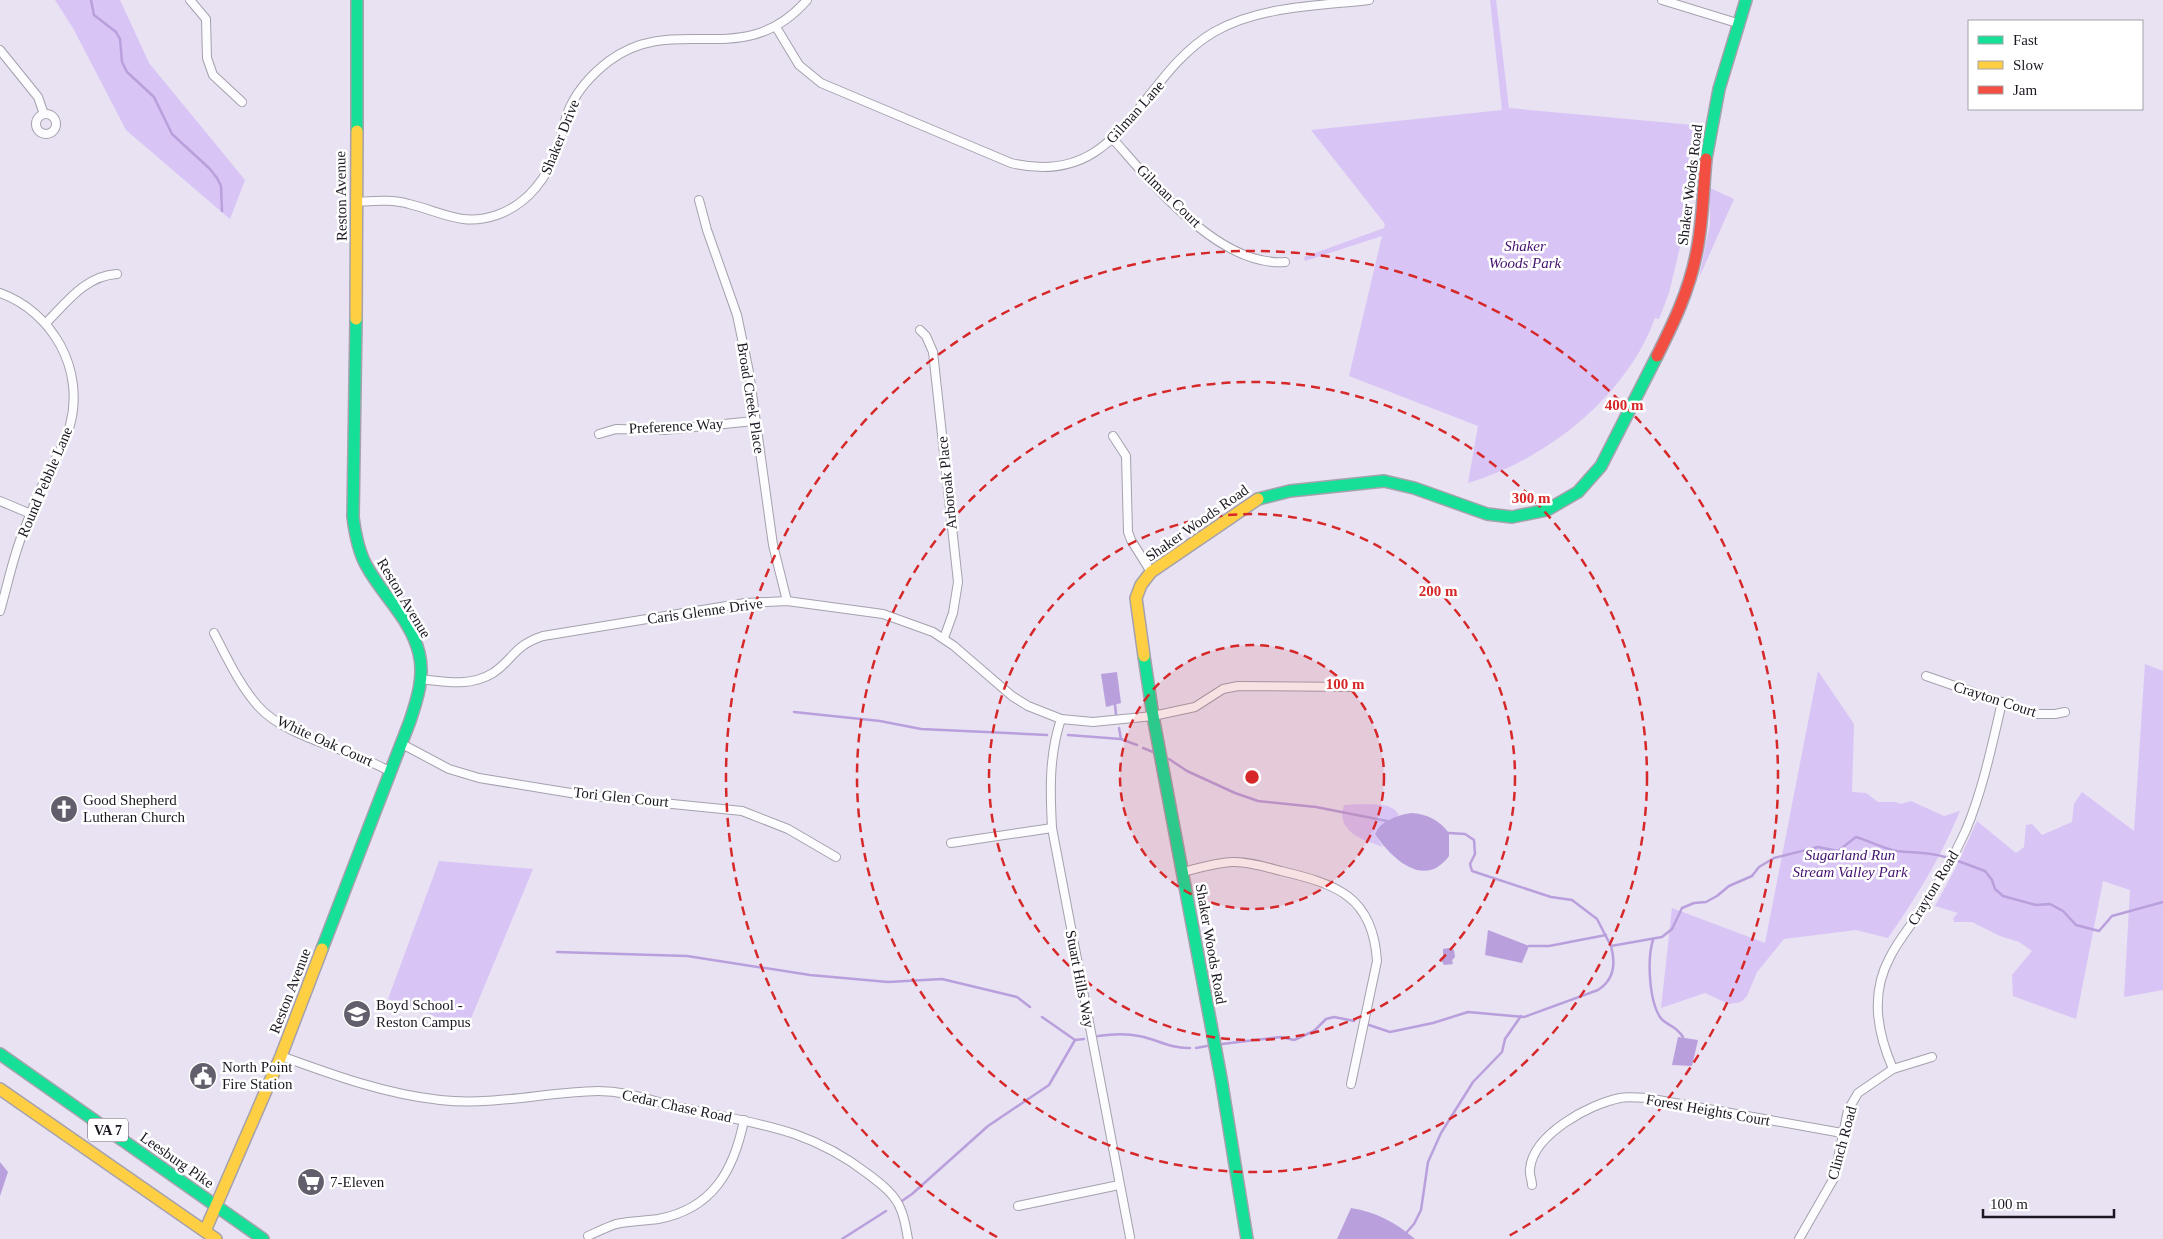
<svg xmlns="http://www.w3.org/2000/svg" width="2163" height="1239" font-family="'Times New Roman',serif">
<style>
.green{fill:#d8c4f5}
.water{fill:#b9a0dc}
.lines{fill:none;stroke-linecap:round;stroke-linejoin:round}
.stream{stroke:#b9a0dc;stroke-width:2.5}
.street-casing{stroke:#a5a1ad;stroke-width:10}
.fast-casing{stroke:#a5a1ad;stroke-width:14}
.slow-casing{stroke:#a5a1ad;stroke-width:14}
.jam-casing{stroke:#a5a1ad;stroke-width:14}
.street{stroke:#fcfbfd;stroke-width:8}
.fast{stroke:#16e098;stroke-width:11}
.slow{stroke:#ffcf43;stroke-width:11}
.jam{stroke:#f24e42;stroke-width:11}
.ring{fill:none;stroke:#d62828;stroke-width:2.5;stroke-dasharray:9 6}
.labels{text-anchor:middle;stroke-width:5;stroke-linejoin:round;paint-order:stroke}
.shield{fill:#fff;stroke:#605d64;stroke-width:1}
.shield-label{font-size:14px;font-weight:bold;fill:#1c1722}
.street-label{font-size:15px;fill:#1c1722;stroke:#fff}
.park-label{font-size:15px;font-style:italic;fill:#43106e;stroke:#fff}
.poi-label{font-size:15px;fill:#1c1722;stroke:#fff;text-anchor:start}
.centre{fill:#d62828;stroke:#fff;stroke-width:2.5}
.ring-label{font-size:15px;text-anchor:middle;font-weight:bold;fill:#d62828;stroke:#fff;stroke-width:5;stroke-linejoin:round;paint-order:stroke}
</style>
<rect width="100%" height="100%" fill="#e8e2f3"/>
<!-- green -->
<g class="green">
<polygon points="55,0 120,0 149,63 245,180 230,219 126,130 73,28"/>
<path d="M1490,0H1496L1509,108L1693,125L1681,243L1669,293L1659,319L1655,318C1627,396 1546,460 1468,483L1478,426L1349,376L1382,236L1305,261L1304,257L1384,228L1385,224L1311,130L1502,110Z"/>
<polygon points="1710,188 1734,199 1699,278 1710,224"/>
<polygon points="2145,664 2163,671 2163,990 2124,997 2130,890 2103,881 2076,1019 2013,996 2012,975 2032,951 2019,942 2000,936 1972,922 1954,922 1953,918 1958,913 1935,906 1956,867 1977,821 2016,853 2024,847 2026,825 2032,824 2042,835 2072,822 2074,804 2082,792 2134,831"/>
<path d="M1818,671L1854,724L1852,792L1866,793L1878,802H1895L1901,804L1911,801L1944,816L1960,811C1941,857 1916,898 1888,938L1856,930L1784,939L1757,972L1747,996L1741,1002L1729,1004L1705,993L1661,1008L1672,908L1765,943Z"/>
<path d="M1361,804C1374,805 1392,802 1399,815L1376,831L1375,834L1383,847C1363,840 1335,832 1344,805Z"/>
<polygon points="439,861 533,869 467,1028 388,999"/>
</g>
<!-- water -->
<g class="water">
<polygon points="1117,672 1121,703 1106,707 1101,674"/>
<path d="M1411,813C1427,814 1439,820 1449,833V856C1424,890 1391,858 1375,834C1380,821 1398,815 1411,813Z"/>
<polygon points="1488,930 1529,946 1522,963 1485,955"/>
<polygon points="1449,948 1454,950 1455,957 1452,960 1453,964 1444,965 1440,958 1443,957 1443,949"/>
<polygon points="1678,1037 1698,1040 1692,1066 1672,1065"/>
<polygon points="0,1162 8,1172 0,1196"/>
<path d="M1351,1208C1376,1212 1395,1222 1415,1239H1337Z"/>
</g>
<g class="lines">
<!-- stream -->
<g class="stream">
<polyline points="91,0 94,15 116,32 120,39 122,62 127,72 154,97 172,134 210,169 217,178 221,186 222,211"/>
<polyline points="1115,705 1116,714"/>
<polyline points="794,712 880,721 921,729 1047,735"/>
<polyline points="1119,728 1121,739"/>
<polyline points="1068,735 1121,739 1137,745"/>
<polyline points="1143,748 1153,752"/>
<polyline points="1169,759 1187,771 1235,793 1258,801 1316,807 1387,821"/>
<polyline points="1449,833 1465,834 1474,840 1475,854 1470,864 1472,871 1551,897 1572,900 1597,919 1611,946"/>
<polyline points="1958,861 1985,871 1992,880 1995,889 2003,896 2036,905 2050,904 2063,911 2076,925 2099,931 2112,916 2163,902"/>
<path d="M1653,940C1647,959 1649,1000 1660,1017C1666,1026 1675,1024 1683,1037"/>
<polyline points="1529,946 1549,946 1606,935"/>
<polyline points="557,952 687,956 810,975 888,982 942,979 1017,997 1030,1007"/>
<polyline points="1042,1017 1075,1040"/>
<path d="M1369,1025L1390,1032L1433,1023L1468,1012L1524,1017L1598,990C1614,980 1616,964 1611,946L1662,937L1672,929L1682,908L1694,903L1706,902L1717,896L1729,886L1752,876L1759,867L1774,858L1818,847L1838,851L1856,837C1870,841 1883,849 1897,851C1914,853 1928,852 1945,857"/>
<path d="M1098,1036C1112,1034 1125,1033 1139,1036C1156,1039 1171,1049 1190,1048"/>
<polyline points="1075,1040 1084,1039"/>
<polyline points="1222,1044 1281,1037 1294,1040 1314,1031 1326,1019 1334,1017 1354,1021"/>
<polyline points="1196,1048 1207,1046"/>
<polyline points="899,1203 912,1194 988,1126 1049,1085 1075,1040"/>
<polyline points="1406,1233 1414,1224 1421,1210 1428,1162 1441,1133 1473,1082 1502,1052 1505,1039 1521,1016"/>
<polyline points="842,1239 886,1211"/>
</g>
<!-- street casing -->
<g class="street-casing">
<g id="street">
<polyline points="190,0 206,19 207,58 213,75 242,102"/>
<polyline points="1662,0 1737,23"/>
<path d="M776,27L799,65L821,83L1011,163C1123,190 1137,77 1214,32C1259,6 1318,6 1369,0"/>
<polyline points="0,50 38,97 44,114"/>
<circle cx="46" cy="124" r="10"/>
<path d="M1113,139C1153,184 1219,267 1285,262"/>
<polyline points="699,200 707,230 737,315 749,372 773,545 787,601"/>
<path d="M357,202C374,201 392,199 409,204C442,212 462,227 497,215C528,204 548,177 558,147C562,134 564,120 570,107C579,88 592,74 609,61C676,11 743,73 807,0"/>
<path d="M0,293C53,312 85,370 70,425C65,444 55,460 46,477C38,494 31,513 24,530C13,556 8,584 0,611"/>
<path d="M46,323C67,302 85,276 117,274"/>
<polyline points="920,330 926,336 933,352 958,582 953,613 944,638"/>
<polyline points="599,434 616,429 664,430 754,421"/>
<polyline points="1113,436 1126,456 1128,532 1131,540 1151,572"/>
<polyline points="0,501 31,514"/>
<path d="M214,633C227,658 240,686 258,706C286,738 351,749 389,771"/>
<polyline points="1926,676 2036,714 2055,714 2065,712"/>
<path d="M421,679C446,682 470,687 493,673C514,659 513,646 543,636L745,603L787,601L883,614L933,632L954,646L1012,696L1028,706L1061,719L1093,722L1153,716L1195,707L1223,689L1238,686L1353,687"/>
<path d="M1061,719C1049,755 1050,790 1052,828L1130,1237"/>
<polyline points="402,744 449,769 479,778 583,795 742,811 788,829 836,857"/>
<polyline points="951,843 1052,828"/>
<path d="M1183,872C1199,868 1215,863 1232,862C1247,861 1266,867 1281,871C1336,884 1373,896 1377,961L1351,1084"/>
<path d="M281,1056C333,1075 385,1094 440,1100C494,1106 545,1092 598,1091C630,1091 653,1102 683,1108C755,1124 807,1127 868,1174C880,1183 896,1195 901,1210C905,1219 906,1229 908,1239"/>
<path d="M1893,1069C1877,1032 1870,994 1890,957C1899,939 1913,923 1924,906C1940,882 1954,856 1966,830C1983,789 1992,745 2002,702"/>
<path d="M1532,1185C1532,1180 1529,1174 1530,1169C1533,1134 1590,1104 1620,1098C1628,1096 1638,1098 1647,1098L1842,1133"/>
<polyline points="1018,1206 1119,1185"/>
<path d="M588,1236C597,1232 607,1227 616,1224C630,1221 644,1221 658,1219C713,1209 734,1170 744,1120"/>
<polyline points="1799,1239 1834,1178 1848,1110 1858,1093 1893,1069 1932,1057"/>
</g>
</g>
<!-- fast casing -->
<g class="fast-casing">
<g id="fast">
<polyline points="357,0 357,131"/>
<polyline points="1706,159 1719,89 1746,0"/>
<polyline points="1258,499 1290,491 1384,481 1414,488 1487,514 1512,517 1547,510 1578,492 1601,466 1657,356"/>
<polyline points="1144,656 1153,716 1221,1078 1247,1239"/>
<path d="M322,949L410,721C417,700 425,676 419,653C411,619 382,595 366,565C358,550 355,533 353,517L356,319"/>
<polyline points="0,1054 263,1239"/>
</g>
</g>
<!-- slow casing -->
<g class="slow-casing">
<g id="slow">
<polyline points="356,319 357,131"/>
<polyline points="1144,656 1136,598 1141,585 1151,572 1258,499"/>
<polyline points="0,1089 216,1239"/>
<polyline points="205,1231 281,1056 322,949"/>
</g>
</g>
<!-- jam casing -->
<g class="jam-casing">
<path id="jam" d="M1657,356C1673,324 1689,291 1696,255C1703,224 1703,191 1706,159"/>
</g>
<!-- street -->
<use href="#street" class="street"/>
<!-- fast -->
<use href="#fast" class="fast"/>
<!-- slow -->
<use href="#slow" class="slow"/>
<!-- jam -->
<use href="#jam" class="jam"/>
</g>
<!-- distance rings -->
<circle cx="1252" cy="777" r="132" fill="#d62828" fill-opacity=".12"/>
<g class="ring">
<circle cx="1252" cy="777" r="132"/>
<circle cx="1252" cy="777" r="263"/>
<circle cx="1252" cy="777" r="395"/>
<path d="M997 1237A526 526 0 1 1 1507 1237"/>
</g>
<!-- icons -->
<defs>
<g id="church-disc" transform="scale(1.4375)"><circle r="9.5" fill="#635e6b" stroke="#fff"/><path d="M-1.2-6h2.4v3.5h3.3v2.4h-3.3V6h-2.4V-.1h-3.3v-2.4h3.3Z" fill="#fff"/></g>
<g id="school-disc" transform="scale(1.4375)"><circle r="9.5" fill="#635e6b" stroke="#fff"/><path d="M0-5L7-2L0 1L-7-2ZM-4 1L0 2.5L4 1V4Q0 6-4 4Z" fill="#fff"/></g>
<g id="civic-disc" transform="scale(1.4375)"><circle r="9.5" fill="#635e6b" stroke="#fff"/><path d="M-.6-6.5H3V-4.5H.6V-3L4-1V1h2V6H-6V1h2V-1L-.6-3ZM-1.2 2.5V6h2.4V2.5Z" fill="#fff"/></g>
<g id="supermarket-disc" transform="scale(1.4375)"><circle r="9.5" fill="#635e6b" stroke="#fff"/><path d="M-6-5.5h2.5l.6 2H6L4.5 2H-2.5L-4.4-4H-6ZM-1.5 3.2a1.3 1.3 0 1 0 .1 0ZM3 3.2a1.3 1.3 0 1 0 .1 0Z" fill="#fff"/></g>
</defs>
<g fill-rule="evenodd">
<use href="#church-disc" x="64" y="809"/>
<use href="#school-disc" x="357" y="1014"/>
<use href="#civic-disc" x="203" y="1076"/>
<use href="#supermarket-disc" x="311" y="1182"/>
</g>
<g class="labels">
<!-- shield labels -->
<rect class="shield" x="88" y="1118.5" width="40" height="23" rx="4"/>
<g class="shield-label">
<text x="108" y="1135">VA 7</text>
</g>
<!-- street labels -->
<g class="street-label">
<text transform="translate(1135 112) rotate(-48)" y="5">Gilman Lane</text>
<text transform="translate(560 137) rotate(-68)" y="5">Shaker Drive</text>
<text transform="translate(1690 185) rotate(-83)" y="5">Shaker Woods Road</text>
<text transform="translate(341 196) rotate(-91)" y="5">Reston Avenue</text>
<text transform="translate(1169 196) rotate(44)" y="5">Gilman Court</text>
<text transform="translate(751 398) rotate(81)" y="5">Broad Creek Place</text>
<text transform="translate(676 426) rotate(-3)" y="5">Preference Way</text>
<text transform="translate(45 482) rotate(-67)" y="5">Round Pebble Lane</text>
<text transform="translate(947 483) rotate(-96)" y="5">Arboroak Place</text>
<text transform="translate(1197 523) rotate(-35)" y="5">Shaker Woods Road</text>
<text transform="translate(404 598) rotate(59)" y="5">Reston Avenue</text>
<text transform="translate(705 611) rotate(-8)" y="5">Caris Glenne Drive</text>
<text transform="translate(1995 699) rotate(18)" y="5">Crayton Court</text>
<text transform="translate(325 741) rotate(24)" y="5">White Oak Court</text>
<text transform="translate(621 797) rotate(6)" y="5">Tori Glen Court</text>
<text transform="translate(1933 888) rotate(-59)" y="5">Crayton Road</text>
<text transform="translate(1211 944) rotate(80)" y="5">Shaker Woods Road</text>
<text transform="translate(1080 979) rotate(79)" y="5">Stuart Hills Way</text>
<text transform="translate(290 991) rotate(-69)" y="5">Reston Avenue</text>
<text transform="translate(677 1106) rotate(12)" y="5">Cedar Chase Road</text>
<text transform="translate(1708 1110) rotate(10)" y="5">Forest Heights Court</text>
<text transform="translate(1842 1143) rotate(-75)" y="5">Clinch Road</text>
<text transform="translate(177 1160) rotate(35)" y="5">Leesburg Pike</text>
</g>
<!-- park labels -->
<g class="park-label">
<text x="1525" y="251">Shaker<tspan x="1525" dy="17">Woods Park</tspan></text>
<text x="1850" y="860">Sugarland Run<tspan x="1850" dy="17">Stream Valley Park</tspan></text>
</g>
<!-- poi labels -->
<g class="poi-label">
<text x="83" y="805">Good Shepherd<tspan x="83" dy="17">Lutheran Church</tspan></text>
<text x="376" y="1010">Boyd School -<tspan x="376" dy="17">Reston Campus</tspan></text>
<text x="222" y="1072">North Point<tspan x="222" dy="17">Fire Station</tspan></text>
<text x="330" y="1187">7-Eleven</text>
</g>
</g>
<circle cx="1252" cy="777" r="8" class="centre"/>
<g class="ring-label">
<text x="1624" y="410">400 m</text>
<text x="1531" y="503">300 m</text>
<text x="1438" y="596">200 m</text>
<text x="1345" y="689">100 m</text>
</g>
<!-- legend -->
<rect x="1968" y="20" width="175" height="90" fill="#ffffff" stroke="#a4a2a7"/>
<rect x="1978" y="36" width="25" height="8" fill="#16e098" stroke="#a4a2a7"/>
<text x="2013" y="45" font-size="15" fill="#1c1722">Fast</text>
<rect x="1978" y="61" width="25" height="8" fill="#ffcf43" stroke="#a4a2a7"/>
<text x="2013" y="70" font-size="15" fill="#1c1722">Slow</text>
<rect x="1978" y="86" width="25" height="8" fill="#f24e42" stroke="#a4a2a7"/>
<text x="2013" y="95" font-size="15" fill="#1c1722">Jam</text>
<!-- scale -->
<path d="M1983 1209v8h131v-8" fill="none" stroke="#1c1722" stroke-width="2.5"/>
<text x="1990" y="1209" font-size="15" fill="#1c1722" stroke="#ffffff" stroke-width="4" paint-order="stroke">100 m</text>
</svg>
